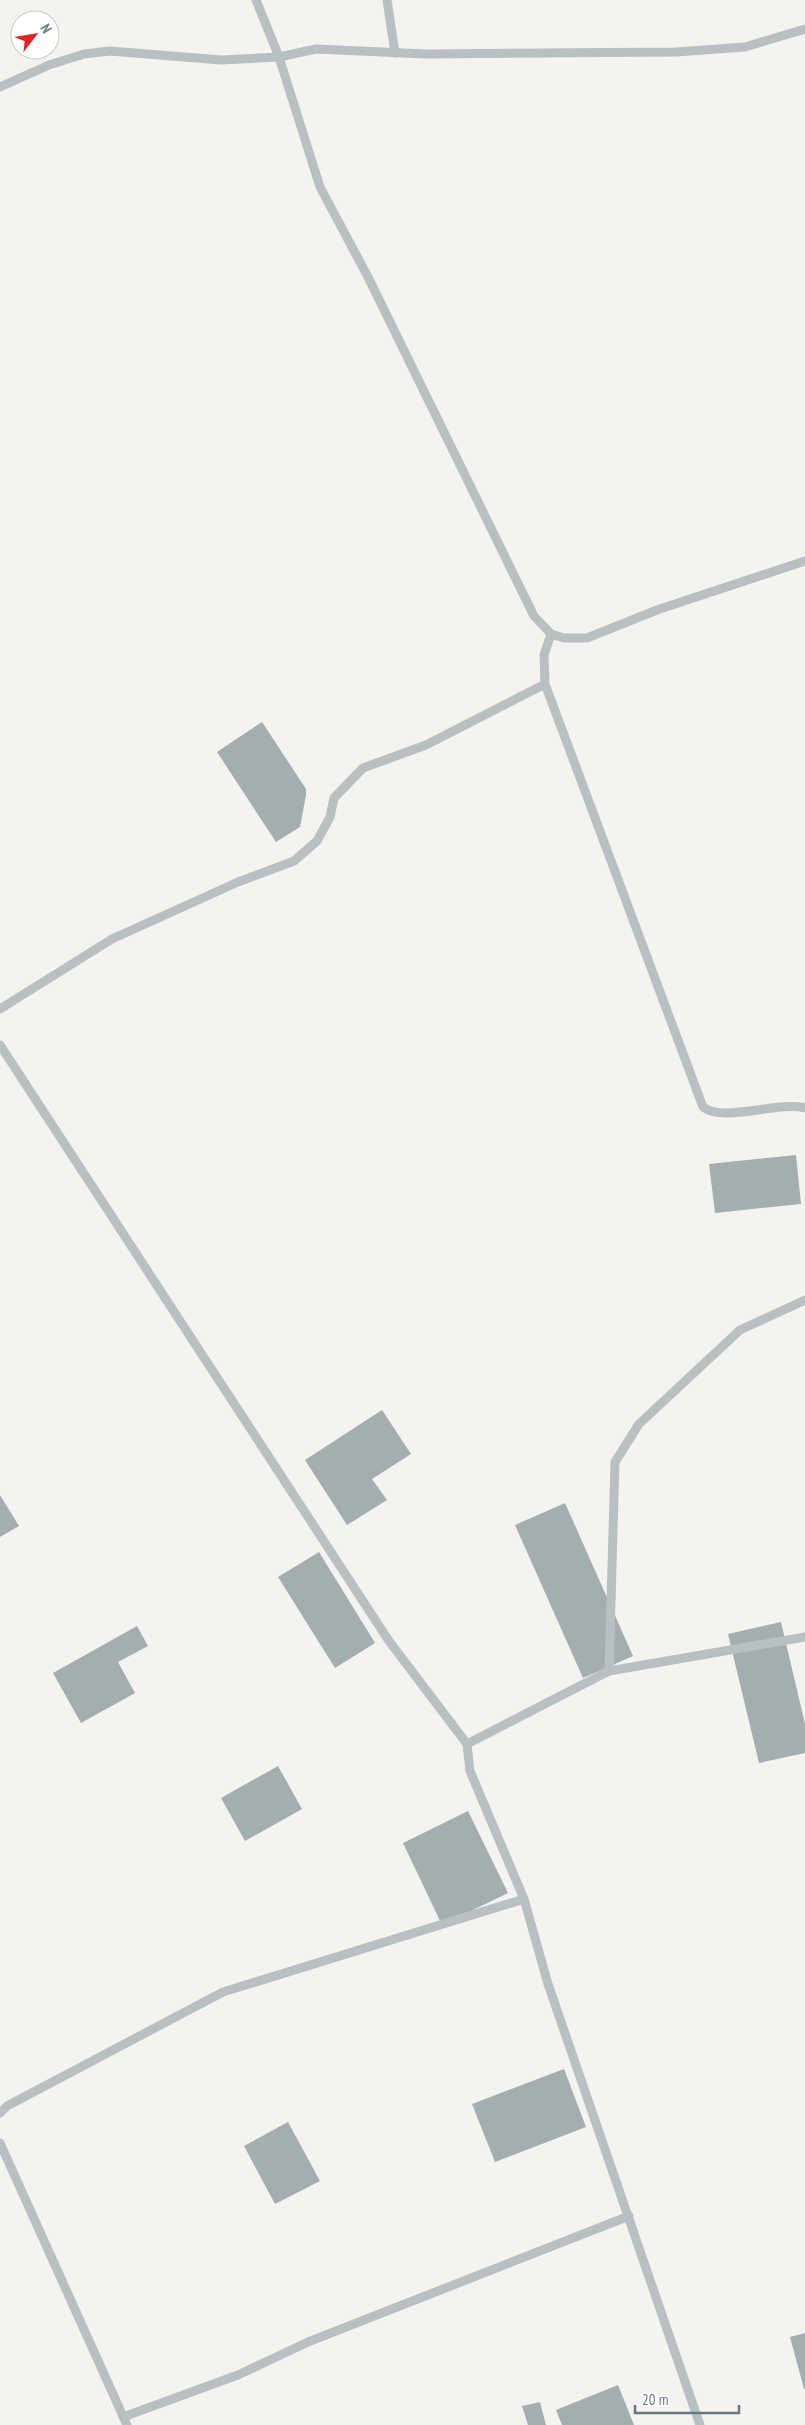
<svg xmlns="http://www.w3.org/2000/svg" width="805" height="2425" font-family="'PT Sans Narrow',sans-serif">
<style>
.building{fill:#a3aeb0}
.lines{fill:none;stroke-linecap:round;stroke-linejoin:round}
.minor{stroke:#b9c0c2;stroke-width:9}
</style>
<rect width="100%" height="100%" fill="#f4f3ef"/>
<!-- building -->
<g class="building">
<polygon points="262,722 306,789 306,795 300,827 276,842 217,752"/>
<polygon points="796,1155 801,1204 715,1213 709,1164"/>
<polygon points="382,1410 411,1454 372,1479 387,1500 347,1525 305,1460"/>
<polygon points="0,1495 19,1526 0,1537"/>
<polygon points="565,1503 633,1656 583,1678 515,1525"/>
<polygon points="319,1552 375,1643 335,1668 278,1577"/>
<polygon points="781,1622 805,1724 805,1753 759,1763 728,1634"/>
<polygon points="137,1626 148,1646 118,1662 135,1693 81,1723 53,1673"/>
<polygon points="278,1766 302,1809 245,1841 221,1798"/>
<polygon points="468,1811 508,1893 442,1925 403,1843"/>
<polygon points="564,2069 586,2127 495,2162 472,2104"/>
<polygon points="288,2122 320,2181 275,2204 244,2146"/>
<polygon points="805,2333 805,2389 804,2389 790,2337"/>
<polygon points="618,2385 634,2425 562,2425 556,2410"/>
<polygon points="540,2402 546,2425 528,2425 522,2406"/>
</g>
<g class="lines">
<!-- minor -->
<g class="minor">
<polyline points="256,0 279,57 320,187 368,277 534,616 551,634 564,638 587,638 657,610 805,561"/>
<polyline points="387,0 395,53"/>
<polyline points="0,87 49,65 84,54 110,51 221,60 279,57 316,49 426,54 676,52 745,47 805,29"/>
<path d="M545,684L703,1107C723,1123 778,1101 805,1108"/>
<polyline points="0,1009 112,939 238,882 294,861 317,841 330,817 334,798 363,768 426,745 545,684 544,655 551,634"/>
<polyline points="0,1045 389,1641 467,1744 470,1771 524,1899 548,1984 700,2425"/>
<polyline points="609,1671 615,1462 639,1424 740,1330 805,1300"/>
<polyline points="467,1744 609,1671 805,1637"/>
<polyline points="0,2113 7,2106 223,1992 524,1899"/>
<polyline points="0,2143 127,2425"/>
<polyline points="123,2417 238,2375 308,2342 629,2216"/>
</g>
</g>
<!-- north arrow -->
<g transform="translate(35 35) rotate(59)"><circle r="24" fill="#ffffff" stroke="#c1cacc"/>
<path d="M0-4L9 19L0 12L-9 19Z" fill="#de2527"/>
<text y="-8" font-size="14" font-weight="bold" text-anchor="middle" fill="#637a80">N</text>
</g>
<!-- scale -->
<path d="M635 2405v8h104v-8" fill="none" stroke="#637a80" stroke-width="2.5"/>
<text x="642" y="2405" font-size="15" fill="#637a80" stroke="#ffffff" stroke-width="4" paint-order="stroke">20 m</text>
</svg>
